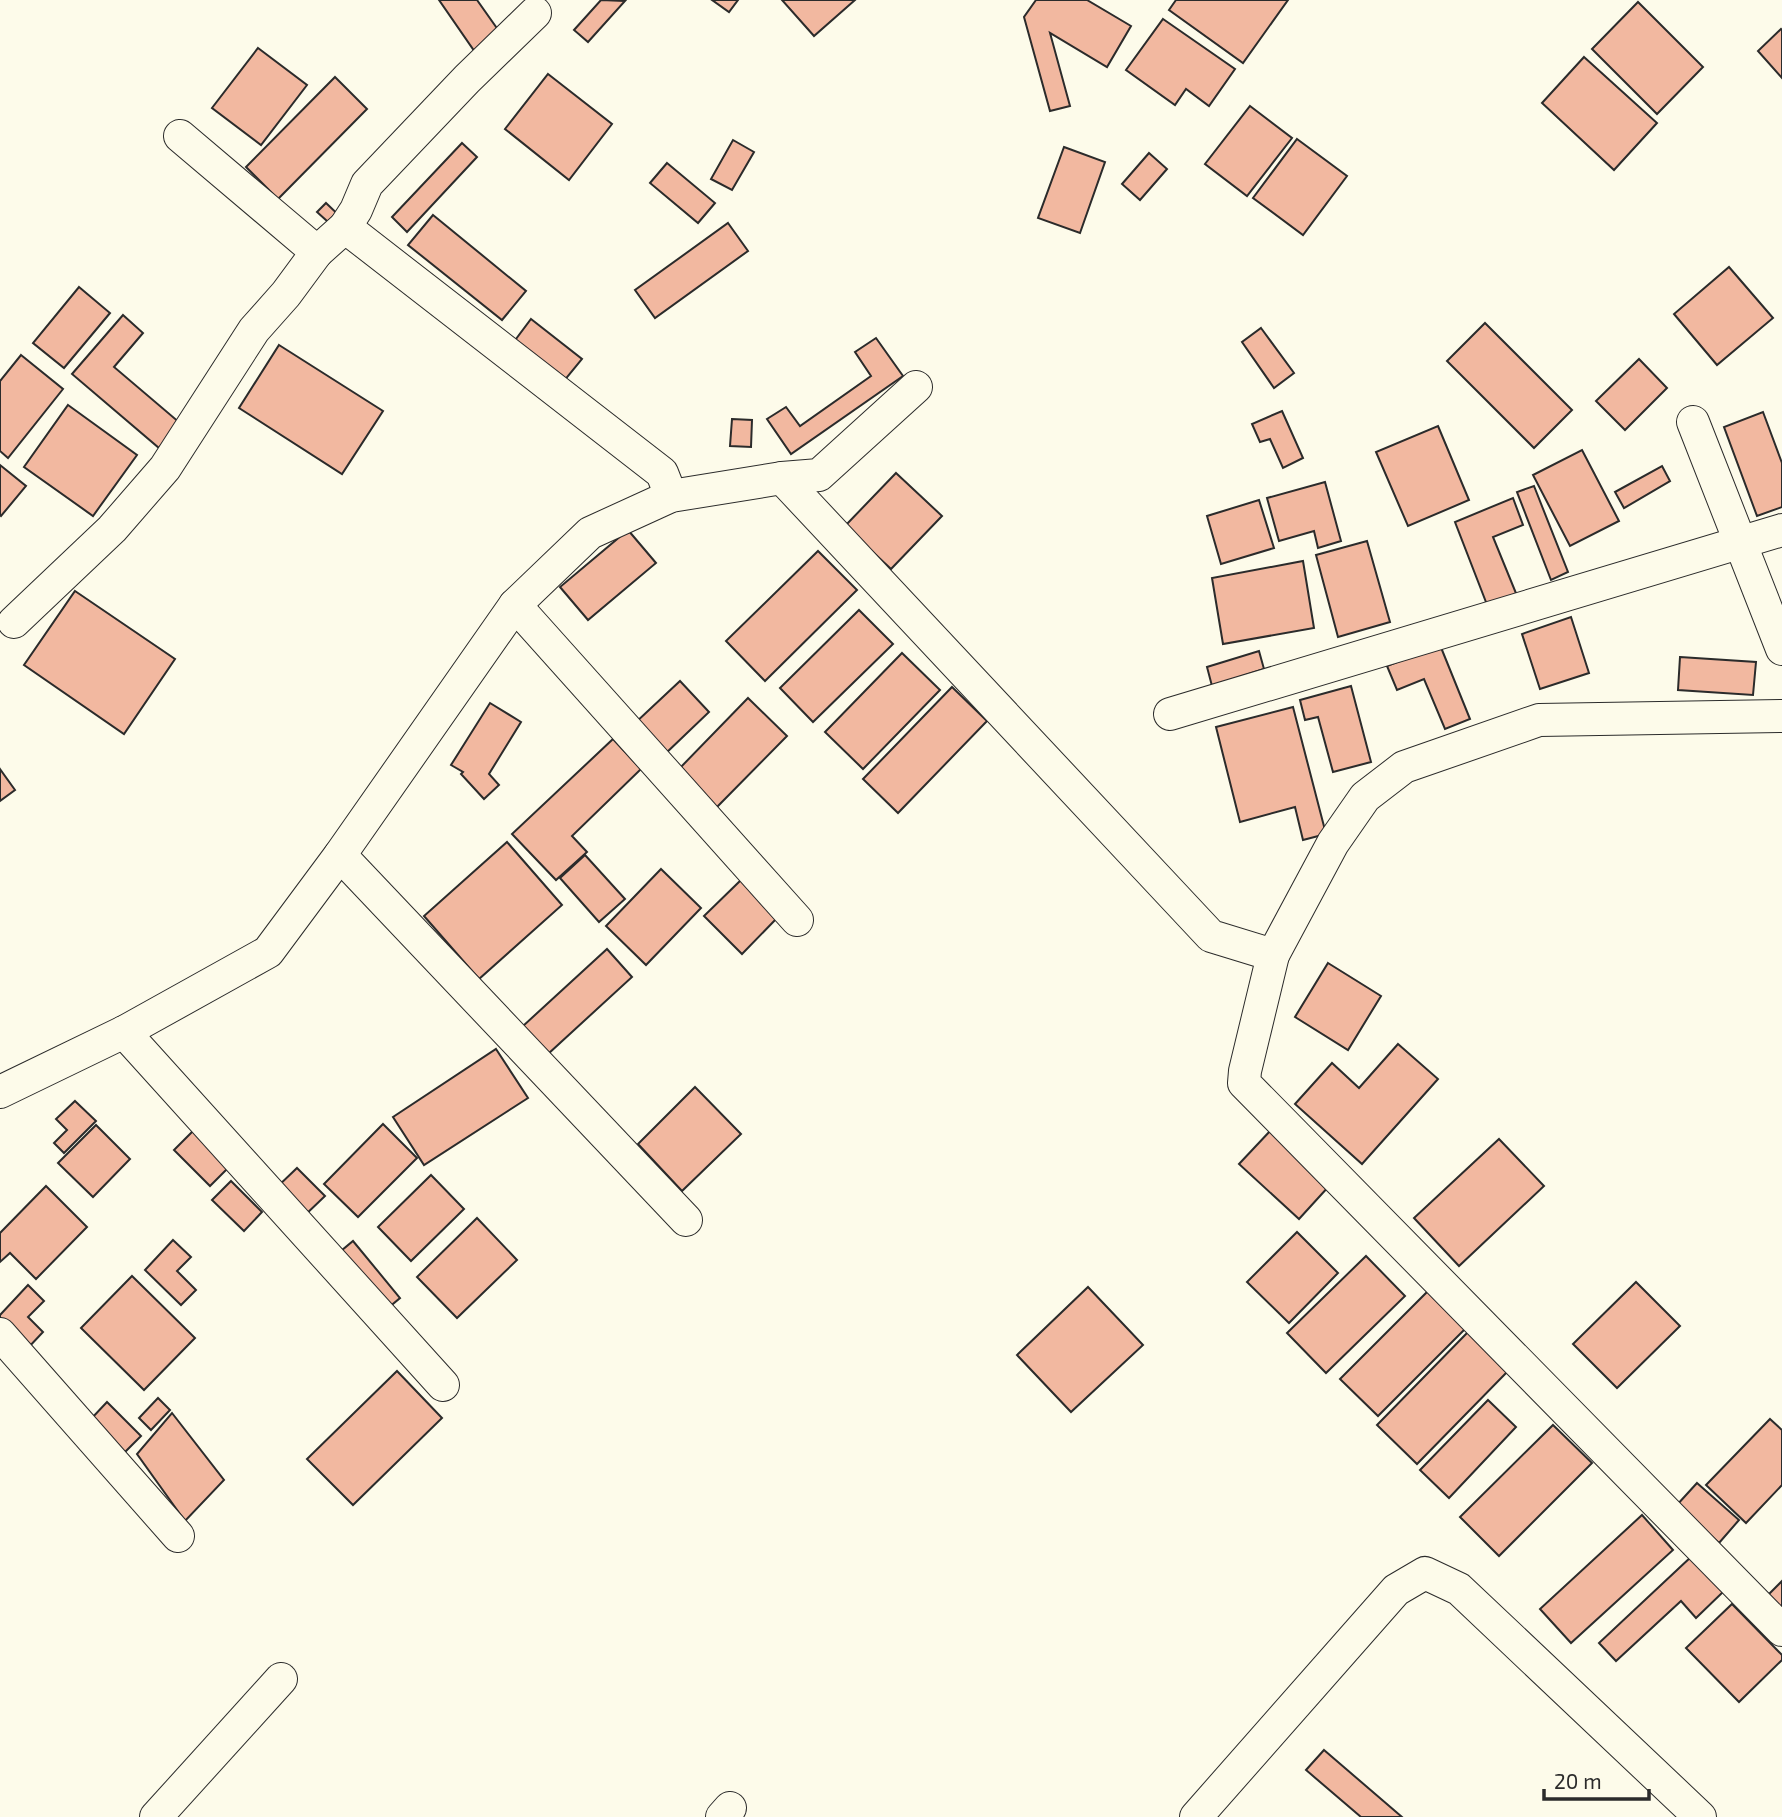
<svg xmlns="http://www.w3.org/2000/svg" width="1782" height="1817" font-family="'Exo 2',sans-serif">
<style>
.building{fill:#f2b8a0;stroke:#2b2b2b;stroke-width:2}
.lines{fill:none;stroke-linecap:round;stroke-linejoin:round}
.minor-casing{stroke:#2b2b2b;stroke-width:34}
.minor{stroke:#fdfbea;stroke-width:32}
</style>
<rect width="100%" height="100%" fill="#fdfbea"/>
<!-- building -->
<g class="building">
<polygon points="439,0 477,0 501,34 475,52"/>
<polygon points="601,0 625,1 588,42 574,30"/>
<polygon points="712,0 738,0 729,12"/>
<polygon points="782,0 855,0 814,36"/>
<polygon points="1036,0 1087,0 1131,26 1107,67 1050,33 1070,106 1050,111 1024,17"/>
<polygon points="1176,0 1288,0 1243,63 1169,10"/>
<polygon points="1638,2 1703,67 1657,114 1592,49"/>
<polygon points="1163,19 1235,69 1209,106 1186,89 1175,105 1126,70"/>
<polygon points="1781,29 1782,30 1782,78 1758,51"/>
<polygon points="258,48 307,85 261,145 212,108"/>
<polygon points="1584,57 1657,123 1614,170 1542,103"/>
<polygon points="548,74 612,124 569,180 505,129"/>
<polygon points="335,77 367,109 278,199 246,167"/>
<polygon points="1250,106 1292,138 1247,196 1205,164"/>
<polygon points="1297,139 1347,176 1303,235 1253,198"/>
<polygon points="733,140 754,152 732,190 711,179"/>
<polygon points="462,143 477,157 407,232 392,217"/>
<polygon points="1064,147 1105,162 1080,233 1038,218"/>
<polygon points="1149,153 1167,169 1140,200 1122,184"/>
<polygon points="667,163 715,203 698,223 650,183"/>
<polygon points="326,203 345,221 337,230 317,212"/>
<polygon points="433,215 526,291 502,320 408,245"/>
<polygon points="728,223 748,251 655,318 635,290"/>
<polygon points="1729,267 1773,318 1717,365 1674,314"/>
<polygon points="79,287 110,313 64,368 33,343"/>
<polygon points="123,315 143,333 114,367 180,423 159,448 72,374"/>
<polygon points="531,319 582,359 564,381 513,343"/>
<polygon points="1485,323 1572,410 1534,448 1447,361"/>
<polygon points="1261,328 1294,373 1274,388 1242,342"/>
<polygon points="876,338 903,376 791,454 767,419 786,407 800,426 871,376 855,352"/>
<polygon points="279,345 383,411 342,474 239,408"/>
<polygon points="21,355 63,389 8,458 0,451 0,381"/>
<polygon points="1639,359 1667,388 1625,430 1596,401"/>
<polygon points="68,405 137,455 93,516 24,467"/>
<polygon points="1282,411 1303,458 1283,468 1270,439 1260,442 1252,424"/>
<polygon points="1763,412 1782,463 1782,507 1757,516 1724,427"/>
<polygon points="732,419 752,420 751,447 730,446"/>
<polygon points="1438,426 1469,500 1408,526 1376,452"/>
<polygon points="1582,450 1619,521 1570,546 1533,475"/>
<polygon points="0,465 26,486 1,516 0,515"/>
<polygon points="1662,466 1670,481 1624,508 1615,492"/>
<polygon points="896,473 942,516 891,569 845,526"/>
<polygon points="1325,482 1341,541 1318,548 1314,531 1279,541 1267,498"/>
<polygon points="1534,486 1568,572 1551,580 1517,492"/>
<polygon points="1513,498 1523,525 1493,537 1520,603 1491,615 1455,522"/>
<polygon points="1259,500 1274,548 1221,564 1207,516"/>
<polygon points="628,530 656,563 588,620 560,587"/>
<polygon points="1367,541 1390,622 1338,637 1316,555"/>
<polygon points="818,551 857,590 765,681 726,641"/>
<polygon points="1303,561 1314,628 1223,644 1212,578"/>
<polygon points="75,591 175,659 124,734 24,665"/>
<polygon points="859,610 893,644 813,722 780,688"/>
<polygon points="1571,617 1589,673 1540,689 1522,634"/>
<polygon points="1440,645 1470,719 1445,729 1424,679 1397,690 1387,666"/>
<polygon points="1259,651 1264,669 1212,686 1207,667"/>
<polygon points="902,653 940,690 863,769 825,732"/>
<polygon points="1680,657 1756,662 1753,695 1678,690"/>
<polygon points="680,681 709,712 664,755 634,724"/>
<polygon points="1351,686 1371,762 1333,772 1318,717 1305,720 1300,700"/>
<polygon points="952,687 987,721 898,813 863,779"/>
<polygon points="748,698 787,736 716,808 678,770"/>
<polygon points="490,703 521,722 489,774 499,785 484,799 461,774 463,772 451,765"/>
<polygon points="1293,707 1326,834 1303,840 1295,807 1240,822 1216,727"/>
<polygon points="613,739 641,769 572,836 587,852 556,880 512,834"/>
<polygon points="0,769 15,790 0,801"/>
<polygon points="507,842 562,905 479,979 424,916"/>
<polygon points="585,855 625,899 599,922 560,878"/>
<polygon points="661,869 701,908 646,965 606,926"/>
<polygon points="741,880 778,917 742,954 704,916"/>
<polygon points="607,949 632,977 548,1054 523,1026"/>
<polygon points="1328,963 1381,996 1348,1050 1295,1017"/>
<polygon points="1398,1044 1438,1079 1362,1164 1295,1104 1332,1063 1359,1088"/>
<polygon points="496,1049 528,1098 424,1165 393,1117"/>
<polygon points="695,1087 741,1134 682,1191 638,1144"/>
<polygon points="75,1101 96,1121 64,1153 54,1143 67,1130 56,1119"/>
<polygon points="383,1124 417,1158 358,1217 324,1184"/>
<polygon points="96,1125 130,1159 93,1197 58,1163"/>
<polygon points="195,1129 232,1164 210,1186 174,1150"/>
<polygon points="1271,1130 1330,1185 1299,1219 1239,1164"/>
<polygon points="1499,1139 1544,1186 1459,1266 1414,1218"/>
<polygon points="297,1168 325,1196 302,1218 275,1189"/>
<polygon points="431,1175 464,1209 411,1261 378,1227"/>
<polygon points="231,1181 262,1212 244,1231 212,1200"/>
<polygon points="46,1186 87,1227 36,1279 10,1253 0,1262 0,1233"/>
<polygon points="477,1218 517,1260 457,1318 417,1277"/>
<polygon points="1297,1232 1338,1273 1289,1323 1247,1282"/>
<polygon points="173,1240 191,1257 177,1271 196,1290 181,1305 145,1270"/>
<polygon points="353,1241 400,1298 382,1313 335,1256"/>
<polygon points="1366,1256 1405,1296 1326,1373 1287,1333"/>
<polygon points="132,1276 195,1338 144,1390 81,1328"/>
<polygon points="1636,1282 1680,1326 1617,1388 1573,1344"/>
<polygon points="28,1285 44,1301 28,1317 43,1332 27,1349 0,1322 0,1315"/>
<polygon points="1088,1287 1143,1345 1071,1412 1017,1355"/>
<polygon points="1429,1290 1467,1327 1378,1416 1340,1379"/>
<polygon points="1469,1331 1509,1370 1417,1464 1377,1425"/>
<polygon points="397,1371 442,1418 353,1505 307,1459"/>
<polygon points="158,1398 170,1410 151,1430 139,1418"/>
<polygon points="1488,1400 1516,1427 1449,1498 1420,1470"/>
<polygon points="107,1402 141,1436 124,1453 90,1420"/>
<polygon points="172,1413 224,1480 185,1521 137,1454"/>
<polygon points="1770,1419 1782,1430 1782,1485 1746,1523 1706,1485"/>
<polygon points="1553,1425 1592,1463 1499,1556 1460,1517"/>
<polygon points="1697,1483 1739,1520 1719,1543 1676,1506"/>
<polygon points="1642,1515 1673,1550 1571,1643 1540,1609"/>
<polygon points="1692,1556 1724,1591 1696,1618 1681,1601 1616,1661 1599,1643"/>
<polygon points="1782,1581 1782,1616 1765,1598"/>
<polygon points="1732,1604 1782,1655 1782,1660 1739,1702 1686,1648"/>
<polygon points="1324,1750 1402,1817 1361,1817 1306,1770"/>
</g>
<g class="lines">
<!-- minor casing -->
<g class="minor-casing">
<g id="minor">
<polyline points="180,136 317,252 345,227 662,473 671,496"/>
<polyline points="345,227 356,210 367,184 467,79 535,13"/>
<polyline points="1693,422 1782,649"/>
<polyline points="782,478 1211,936 1273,955 1333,843 1365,797 1404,767 1539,720 1782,716"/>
<polyline points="515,605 797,920"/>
<polyline points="14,622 112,529 165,468 254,330 286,294 317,252"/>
<polyline points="1170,714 1782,530"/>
<polyline points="340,855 686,1220"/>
<polyline points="1273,955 1245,1071 1244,1083 1782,1630"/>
<polyline points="124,1032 443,1385"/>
<polyline points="0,1092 124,1032 268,952 340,855 515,605 590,533 671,496 782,478 819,475 916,387"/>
<polyline points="0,1334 178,1536"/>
<polyline points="156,1817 281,1679"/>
<polyline points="722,1817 730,1808"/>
<polyline points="1196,1817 1396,1590 1425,1573 1459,1589 1700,1817"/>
</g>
</g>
<!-- minor -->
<use href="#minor" class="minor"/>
</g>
<!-- scale -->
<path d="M1544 1789v10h105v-10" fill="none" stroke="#2b2b2b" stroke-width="3.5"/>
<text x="1554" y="1789" font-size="21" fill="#2b2b2b" stroke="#fdfbea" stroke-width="5" paint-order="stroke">20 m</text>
</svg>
